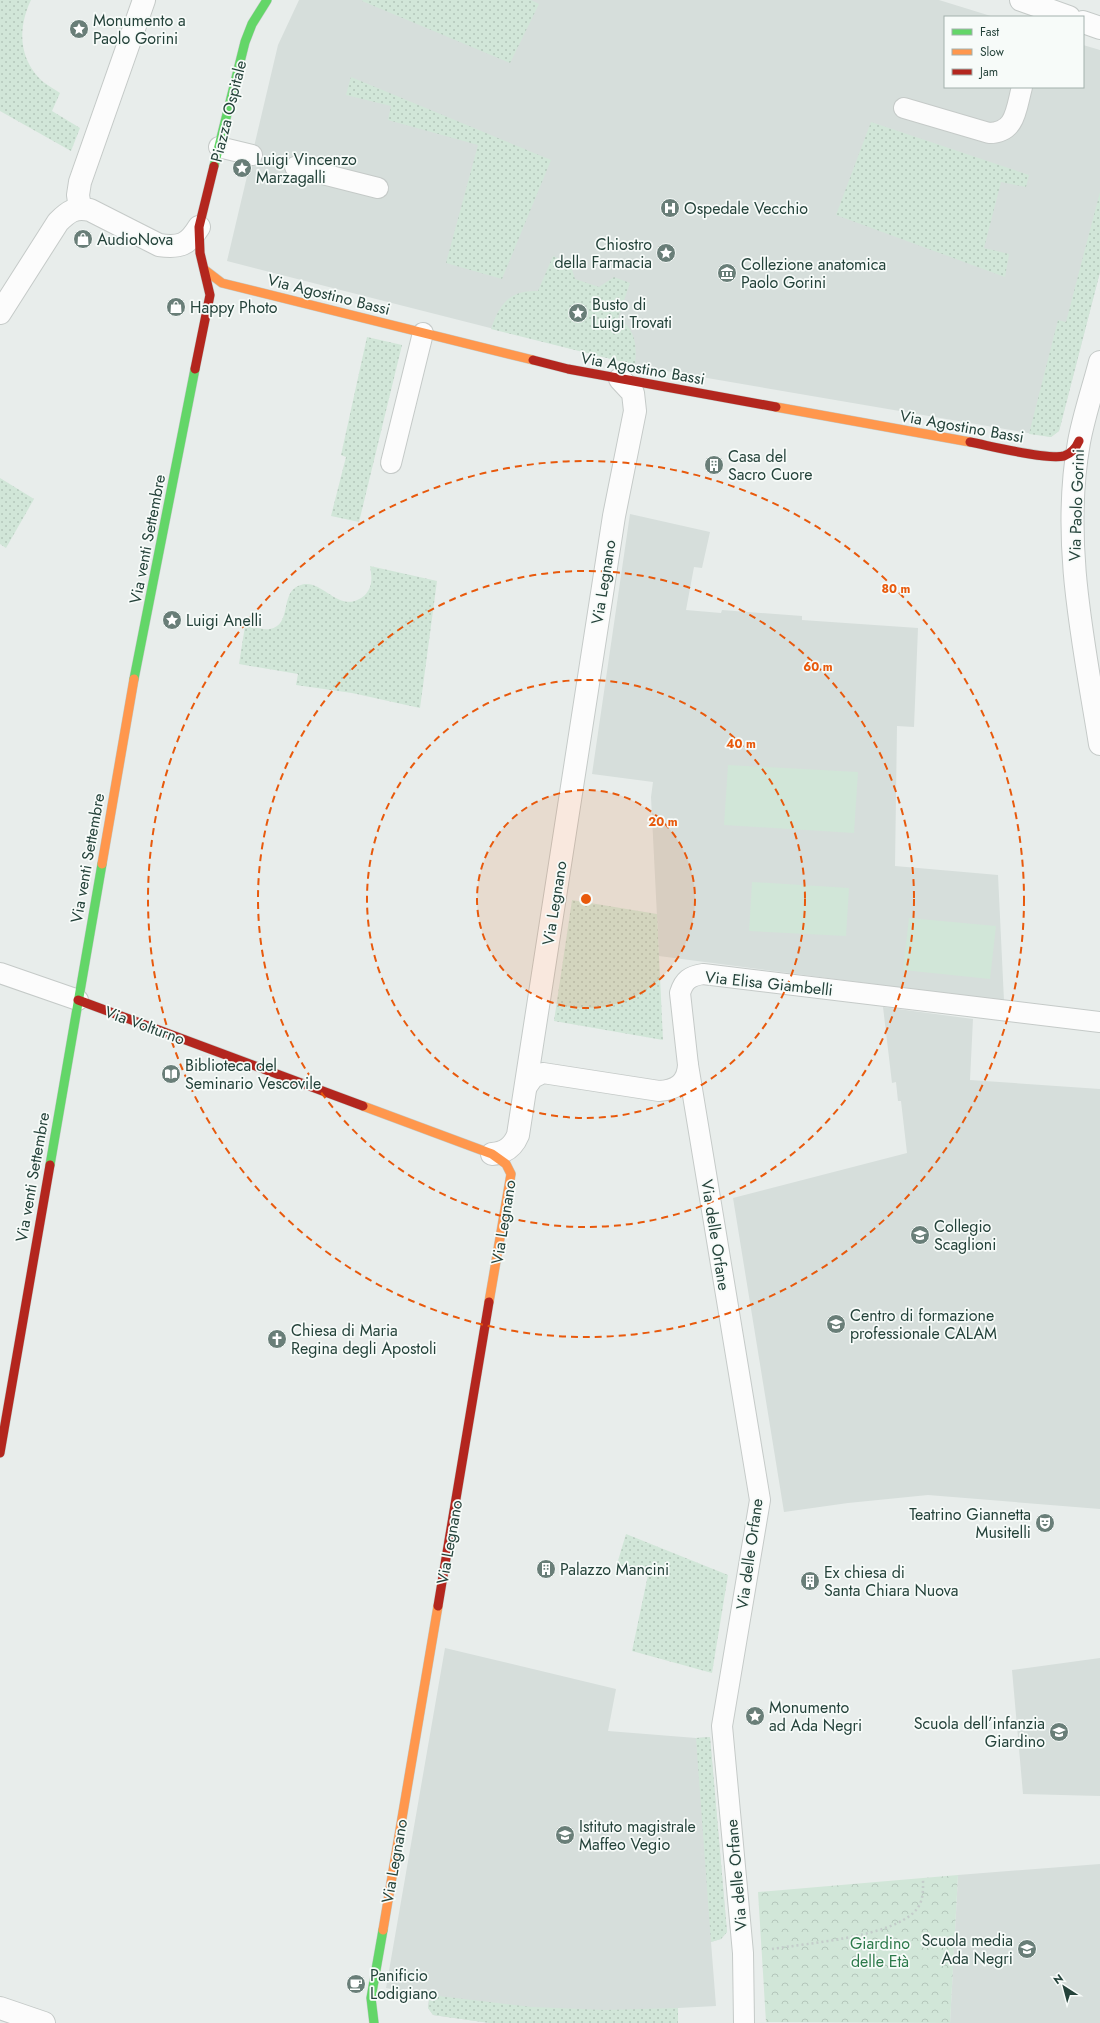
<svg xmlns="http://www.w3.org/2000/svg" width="1100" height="2023" font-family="Jost,sans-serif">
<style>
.built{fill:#d6dedb}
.forest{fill:url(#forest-crowns)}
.garden{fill:url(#garden-dots)}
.pitch{fill:#d1e6d8}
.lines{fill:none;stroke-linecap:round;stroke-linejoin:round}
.lane-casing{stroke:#c5cac8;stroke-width:22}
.street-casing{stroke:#c5cac8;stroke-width:24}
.fast-casing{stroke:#c3cbc8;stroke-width:10}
.slow-casing{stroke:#c3cbc8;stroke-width:10}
.jam-casing{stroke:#c3cbc8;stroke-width:10}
.path{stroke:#c3ccca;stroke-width:2.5;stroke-dasharray:2 3;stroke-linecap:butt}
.lane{stroke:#fcfcfc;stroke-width:20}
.street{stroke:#fcfcfc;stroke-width:22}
.fast{stroke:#63d668;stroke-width:9}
.slow{stroke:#ff974d;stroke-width:9}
.jam{stroke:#b3261e;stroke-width:9}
.ring{fill:none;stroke:#e8590c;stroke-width:2;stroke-dasharray:7 5}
.labels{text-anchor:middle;stroke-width:3.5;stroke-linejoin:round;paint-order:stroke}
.poi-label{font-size:16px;fill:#24423a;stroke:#f7fbf9;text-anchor:start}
.street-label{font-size:16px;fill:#24423a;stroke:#f7fbf9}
.park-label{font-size:16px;fill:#2d7a4b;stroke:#f7fbf9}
.centre{fill:#e8590c;stroke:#f7fbf9;stroke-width:2}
.ring-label{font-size:12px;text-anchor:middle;font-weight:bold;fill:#e8590c;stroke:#f7fbf9;stroke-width:3.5;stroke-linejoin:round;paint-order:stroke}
</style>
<defs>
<pattern id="forest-crowns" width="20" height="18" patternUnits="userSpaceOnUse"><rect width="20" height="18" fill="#d1e6d8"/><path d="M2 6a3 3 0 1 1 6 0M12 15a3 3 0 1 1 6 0" fill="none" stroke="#b3c6ba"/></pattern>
<pattern id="garden-dots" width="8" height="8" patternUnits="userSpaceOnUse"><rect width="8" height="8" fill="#d1e6d8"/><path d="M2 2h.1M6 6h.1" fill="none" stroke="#b3c6ba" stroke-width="1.8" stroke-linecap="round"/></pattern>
</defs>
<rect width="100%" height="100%" fill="#e8edeb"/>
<!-- built -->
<g class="built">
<polygon points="299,0 939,0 994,17 945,17 945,87 1083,87 1083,45 1100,50 1100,272 1059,431 1051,437 1045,436 643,367 227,261 278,45"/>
<polygon points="630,514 710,532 702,568 694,567 686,610 721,613 722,610 802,616 802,620 918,628 914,727 897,726 895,866 998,875 1004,1001 659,956 651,797 653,782 592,774"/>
<polygon points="883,1007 973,1019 970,1080 1100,1089 1100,1509 928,1495 848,1503 784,1512 733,1198 907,1153 901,1101 898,1101 896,1082 892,1083"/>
<polygon points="445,1648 616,1689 608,1731 696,1738 710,1737 727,1932 721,1939 711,1942 716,2006 678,2008 678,2023 490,2023 433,2015 428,2008 429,1995 386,1988"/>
<polygon points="1100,1658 1100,1796 1023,1794 1012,1670"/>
<polygon points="1100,1864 1100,2023 950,2023 958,1875"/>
</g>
<!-- forest -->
<polygon class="forest" points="958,1875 950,2023 766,2022 758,1892"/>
<!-- garden -->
<g class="garden">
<path d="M0,0H31C18,27 18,58 42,81C47,85 54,89 60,93L52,111L80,128L71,151L0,111Z"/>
<polygon points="363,0 531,0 539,4 510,63 362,1"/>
<polygon points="351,77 551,160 502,279 446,263 478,145 388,120 391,106 346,95"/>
<polygon points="871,122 1029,175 1026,187 1001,182 984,248 1009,254 1005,277 836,215"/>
<polygon points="1100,192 1100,272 1059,431 1051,437 1029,434 1058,320 1066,322"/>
<path d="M553,256L570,263L575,279L599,287L614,277L630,283L618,318C636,330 637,345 635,365L491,329C500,303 510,290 538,291Z"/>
<polygon points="367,337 402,345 359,522 331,516 346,457 341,455"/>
<polygon points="0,478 34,499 6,548 0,544"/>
<path d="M370,566L437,581L420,708L352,693L296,685L298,674L239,664L245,626C253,627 262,630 270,629C292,625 280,594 298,586C322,574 338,618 365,595C373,587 372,577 370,566Z"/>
<polygon points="572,900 657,914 663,1040 554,1021"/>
<polygon points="626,1534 728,1575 712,1673 632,1651 648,1575 617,1564"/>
<polygon points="710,1737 727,1932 721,1939 711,1942 696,1738"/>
<polygon points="430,1995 532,2007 605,2010 678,2008 678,2023 490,2023 433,2015 428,2008"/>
</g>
<!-- pitch -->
<g class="pitch">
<polygon points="728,765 858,772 854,833 724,825"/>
<polygon points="752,882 849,888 846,936 749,931"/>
<polygon points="909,918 996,926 990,979 903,970"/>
</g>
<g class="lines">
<!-- lane casing -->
<g class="lane-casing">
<g id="lane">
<path d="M904,108L989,133C1016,133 1016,109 1022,87"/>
<polyline points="219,147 252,155"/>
<polyline points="295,167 378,188"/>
<polyline points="391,463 423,333"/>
<polyline points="0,973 78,1000"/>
<polyline points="688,1065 760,1500 722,1726 743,1953 744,2023"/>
<path d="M526,1088L533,1078L543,1073L659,1091C676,1090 687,1083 688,1065L680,993C684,980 690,976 703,974L1100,1022"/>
</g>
</g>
<!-- street casing -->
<g class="street-casing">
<g id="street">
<polyline points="1021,0 1069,17"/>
<polyline points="1083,22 1100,28"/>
<polyline points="80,208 78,195 80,182 144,0"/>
<path d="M0,313L58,222C69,211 75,207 90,210L159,245C180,248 188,245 199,227"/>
<path d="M1100,362C1093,389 1084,415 1079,442C1061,543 1084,644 1100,744"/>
<path d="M492,1154C505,1153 513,1147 518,1135L614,516L635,411L633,393L620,379"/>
<polyline points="0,2008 44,2023"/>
</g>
</g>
<!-- fast casing -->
<g class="fast-casing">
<g id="fast">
<polyline points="214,166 245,42 252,24 267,0"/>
<polyline points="134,679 195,369"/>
<polyline points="50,1165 102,864"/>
<polyline points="374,2023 371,1998 383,1930"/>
</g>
</g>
<!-- slow casing -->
<g class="slow-casing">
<g id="slow">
<polyline points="205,270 222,283 533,360"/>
<polyline points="776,407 970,442"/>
<polyline points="102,864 134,679"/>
<polyline points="363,1106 492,1154 506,1164 511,1174 489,1302"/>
<polyline points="383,1930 438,1606"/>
</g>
</g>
<!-- jam casing -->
<g class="jam-casing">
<g id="jam">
<polyline points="533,360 568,369 776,407"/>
<polyline points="195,369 210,295 200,253 199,227 214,166"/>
<path d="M970,442C991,446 1046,460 1064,456C1072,453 1076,448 1079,441"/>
<polyline points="78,1000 363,1106"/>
<polyline points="0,1453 50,1165"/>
<polyline points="438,1606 489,1302"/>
</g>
</g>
<!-- path -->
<path class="path" d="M772,1949C808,1943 893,1937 916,1910C924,1901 923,1889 923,1878"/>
<!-- lane -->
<use href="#lane" class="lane"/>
<!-- street -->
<use href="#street" class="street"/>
<!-- fast -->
<use href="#fast" class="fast"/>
<!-- slow -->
<use href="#slow" class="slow"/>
<!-- jam -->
<use href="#jam" class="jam"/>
</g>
<!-- distance rings -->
<circle cx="586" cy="899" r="109" fill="#e8590c" fill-opacity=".12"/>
<g class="ring">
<circle cx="586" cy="899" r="109"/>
<circle cx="586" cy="899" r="219"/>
<circle cx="586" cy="899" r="328"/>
<circle cx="586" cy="899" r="438"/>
</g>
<!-- icons -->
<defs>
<g id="sight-disc" transform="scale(1)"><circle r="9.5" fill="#697e78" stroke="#f7fbf9"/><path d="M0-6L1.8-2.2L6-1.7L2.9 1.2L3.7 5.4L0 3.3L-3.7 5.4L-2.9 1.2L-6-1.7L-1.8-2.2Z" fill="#fff"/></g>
<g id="hospital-disc" transform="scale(1)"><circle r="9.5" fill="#697e78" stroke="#f7fbf9"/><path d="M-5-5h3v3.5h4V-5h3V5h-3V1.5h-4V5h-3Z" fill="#fff"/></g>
<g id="shop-disc" transform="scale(1)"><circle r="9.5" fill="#697e78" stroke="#f7fbf9"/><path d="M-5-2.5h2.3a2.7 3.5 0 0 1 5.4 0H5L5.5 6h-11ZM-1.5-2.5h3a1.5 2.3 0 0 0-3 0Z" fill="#fff"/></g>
<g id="museum-disc" transform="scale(1)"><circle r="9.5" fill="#697e78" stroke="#f7fbf9"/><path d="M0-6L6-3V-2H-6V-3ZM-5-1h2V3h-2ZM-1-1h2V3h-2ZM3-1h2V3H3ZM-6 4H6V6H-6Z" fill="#fff"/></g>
<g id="building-disc" transform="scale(1)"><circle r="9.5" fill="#697e78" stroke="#f7fbf9"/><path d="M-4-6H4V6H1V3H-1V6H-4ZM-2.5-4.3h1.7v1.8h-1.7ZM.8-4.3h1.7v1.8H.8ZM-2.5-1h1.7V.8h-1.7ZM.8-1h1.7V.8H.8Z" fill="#fff"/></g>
<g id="library-disc" transform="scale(1)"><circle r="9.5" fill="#697e78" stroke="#f7fbf9"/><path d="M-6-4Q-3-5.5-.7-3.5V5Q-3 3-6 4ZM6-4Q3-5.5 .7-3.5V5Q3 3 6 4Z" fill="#fff"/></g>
<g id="school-disc" transform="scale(1)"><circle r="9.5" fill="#697e78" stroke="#f7fbf9"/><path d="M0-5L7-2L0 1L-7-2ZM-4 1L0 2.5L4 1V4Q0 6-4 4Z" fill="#fff"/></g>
<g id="church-disc" transform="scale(1)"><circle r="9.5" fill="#697e78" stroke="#f7fbf9"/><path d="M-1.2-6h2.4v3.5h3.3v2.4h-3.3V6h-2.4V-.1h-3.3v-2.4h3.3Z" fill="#fff"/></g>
<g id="theatre-disc" transform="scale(1)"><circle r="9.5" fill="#697e78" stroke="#f7fbf9"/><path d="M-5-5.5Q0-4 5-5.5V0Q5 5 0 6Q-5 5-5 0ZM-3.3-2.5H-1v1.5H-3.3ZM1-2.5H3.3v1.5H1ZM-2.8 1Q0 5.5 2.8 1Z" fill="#fff"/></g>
<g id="cafe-disc" transform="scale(1)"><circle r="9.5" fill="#697e78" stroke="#f7fbf9"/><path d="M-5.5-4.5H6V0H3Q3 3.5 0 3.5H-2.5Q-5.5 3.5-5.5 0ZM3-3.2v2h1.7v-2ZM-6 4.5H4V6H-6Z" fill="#fff"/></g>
</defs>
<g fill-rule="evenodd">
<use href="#sight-disc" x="79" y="29"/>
<use href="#sight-disc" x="242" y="168"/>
<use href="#hospital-disc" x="670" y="208"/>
<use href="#shop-disc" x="83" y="239"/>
<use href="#sight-disc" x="666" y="253"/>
<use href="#museum-disc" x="727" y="273"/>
<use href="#shop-disc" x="176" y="307"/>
<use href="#sight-disc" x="578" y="313"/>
<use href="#building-disc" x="714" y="465"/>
<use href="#sight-disc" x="172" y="620"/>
<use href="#library-disc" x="171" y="1074"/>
<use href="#school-disc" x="920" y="1235"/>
<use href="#school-disc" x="836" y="1324"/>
<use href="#church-disc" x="277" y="1339"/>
<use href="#theatre-disc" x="1045" y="1523"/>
<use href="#building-disc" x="546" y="1569"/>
<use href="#building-disc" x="810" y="1581"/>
<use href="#sight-disc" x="755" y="1716"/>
<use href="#school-disc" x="1059" y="1732"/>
<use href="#school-disc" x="565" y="1835"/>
<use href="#school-disc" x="1027" y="1949"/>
<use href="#cafe-disc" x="356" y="1984"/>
</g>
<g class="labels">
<!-- poi labels -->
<g class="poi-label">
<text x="93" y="26">Monumento a<tspan x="93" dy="18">Paolo Gorini</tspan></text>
<text x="256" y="165">Luigi Vincenzo<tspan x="256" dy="18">Marzagalli</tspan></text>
<text x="684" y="214">Ospedale Vecchio</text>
<text x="97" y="245">AudioNova</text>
<text x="652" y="250" text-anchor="end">Chiostro<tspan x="652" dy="18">della Farmacia</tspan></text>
<text x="741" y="270">Collezione anatomica<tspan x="741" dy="18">Paolo Gorini</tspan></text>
<text x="592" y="310">Busto di<tspan x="592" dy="18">Luigi Trovati</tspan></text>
<text x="190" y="313">Happy Photo</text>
<text x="728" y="462">Casa del<tspan x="728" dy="18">Sacro Cuore</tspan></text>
<text x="186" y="626">Luigi Anelli</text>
<text x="185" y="1071">Biblioteca del<tspan x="185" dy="18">Seminario Vescovile</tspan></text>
<text x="934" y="1232">Collegio<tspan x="934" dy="18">Scaglioni</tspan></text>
<text x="850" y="1321">Centro di formazione<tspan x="850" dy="18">professionale CALAM</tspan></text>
<text x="291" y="1336">Chiesa di Maria<tspan x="291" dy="18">Regina degli Apostoli</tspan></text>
<text x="1031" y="1520" text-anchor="end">Teatrino Giannetta<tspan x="1031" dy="18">Musitelli</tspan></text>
<text x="560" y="1575">Palazzo Mancini</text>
<text x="824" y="1578">Ex chiesa di<tspan x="824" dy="18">Santa Chiara Nuova</tspan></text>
<text x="769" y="1713">Monumento<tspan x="769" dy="18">ad Ada Negri</tspan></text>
<text x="1045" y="1729" text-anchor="end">Scuola dell’infanzia<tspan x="1045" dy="18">Giardino</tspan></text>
<text x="579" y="1832">Istituto magistrale<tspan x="579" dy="18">Maffeo Vegio</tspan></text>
<text x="1013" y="1946" text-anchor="end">Scuola media<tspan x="1013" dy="18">Ada Negri</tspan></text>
<text x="370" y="1981">Panificio<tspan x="370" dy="18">Lodigiano</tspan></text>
</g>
<!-- street labels -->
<g class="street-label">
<text transform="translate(228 111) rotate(-76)" y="6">Piazza Ospitale</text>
<text transform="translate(329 294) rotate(14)" y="6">Via Agostino Bassi</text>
<text transform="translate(643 368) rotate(10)" y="6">Via Agostino Bassi</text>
<text transform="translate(962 426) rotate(10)" y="6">Via Agostino Bassi</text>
<text transform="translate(1076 505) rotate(-88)" y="6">Via Paolo Gorini</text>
<text transform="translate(147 539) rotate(-79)" y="6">Via venti Settembre</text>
<text transform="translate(603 582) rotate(-81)" y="6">Via Legnano</text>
<text transform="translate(87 858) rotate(-80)" y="6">Via venti Settembre</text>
<text transform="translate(554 903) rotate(-81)" y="6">Via Legnano</text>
<text transform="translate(769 983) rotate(6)" y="6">Via Elisa Giambelli</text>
<text transform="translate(145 1025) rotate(20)" y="6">Via Volturno</text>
<text transform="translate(32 1177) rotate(-80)" y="6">Via venti Settembre</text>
<text transform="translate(503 1222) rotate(-81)" y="6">Via Legnano</text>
<text transform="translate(716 1235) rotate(81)" y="6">Via delle Orfane</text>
<text transform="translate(449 1542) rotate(-80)" y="6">Via Legnano</text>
<text transform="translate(749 1554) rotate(-82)" y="6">Via delle Orfane</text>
<text transform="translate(394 1861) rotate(-80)" y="6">Via Legnano</text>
<text transform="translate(736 1875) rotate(-95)" y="6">Via delle Orfane</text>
</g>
<!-- park labels -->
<g class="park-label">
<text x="880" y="1949">Giardino<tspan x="880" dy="18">delle Età</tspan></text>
</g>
</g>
<circle cx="586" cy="899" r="6" class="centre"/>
<g class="ring-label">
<text x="896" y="593">80 m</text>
<text x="818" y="671">60 m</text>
<text x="741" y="748">40 m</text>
<text x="663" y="826">20 m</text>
</g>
<!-- legend -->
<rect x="944" y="16" width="140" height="72" fill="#f7fbf9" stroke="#a3b1ad"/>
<rect x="952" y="29" width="20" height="6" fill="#63d668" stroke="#a3b1ad"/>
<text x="980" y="36" font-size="12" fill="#24423a">Fast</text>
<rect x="952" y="49" width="20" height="6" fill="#ff974d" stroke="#a3b1ad"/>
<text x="980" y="56" font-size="12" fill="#24423a">Slow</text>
<rect x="952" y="69" width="20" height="6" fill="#b3261e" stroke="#a3b1ad"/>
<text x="980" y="76" font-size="12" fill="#24423a">Jam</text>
<!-- north arrow -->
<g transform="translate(1064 1987) rotate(324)" stroke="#f7fbf9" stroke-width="3" paint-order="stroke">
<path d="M0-3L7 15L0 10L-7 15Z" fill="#24423a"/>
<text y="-6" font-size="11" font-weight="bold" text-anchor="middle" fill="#24423a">N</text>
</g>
</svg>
